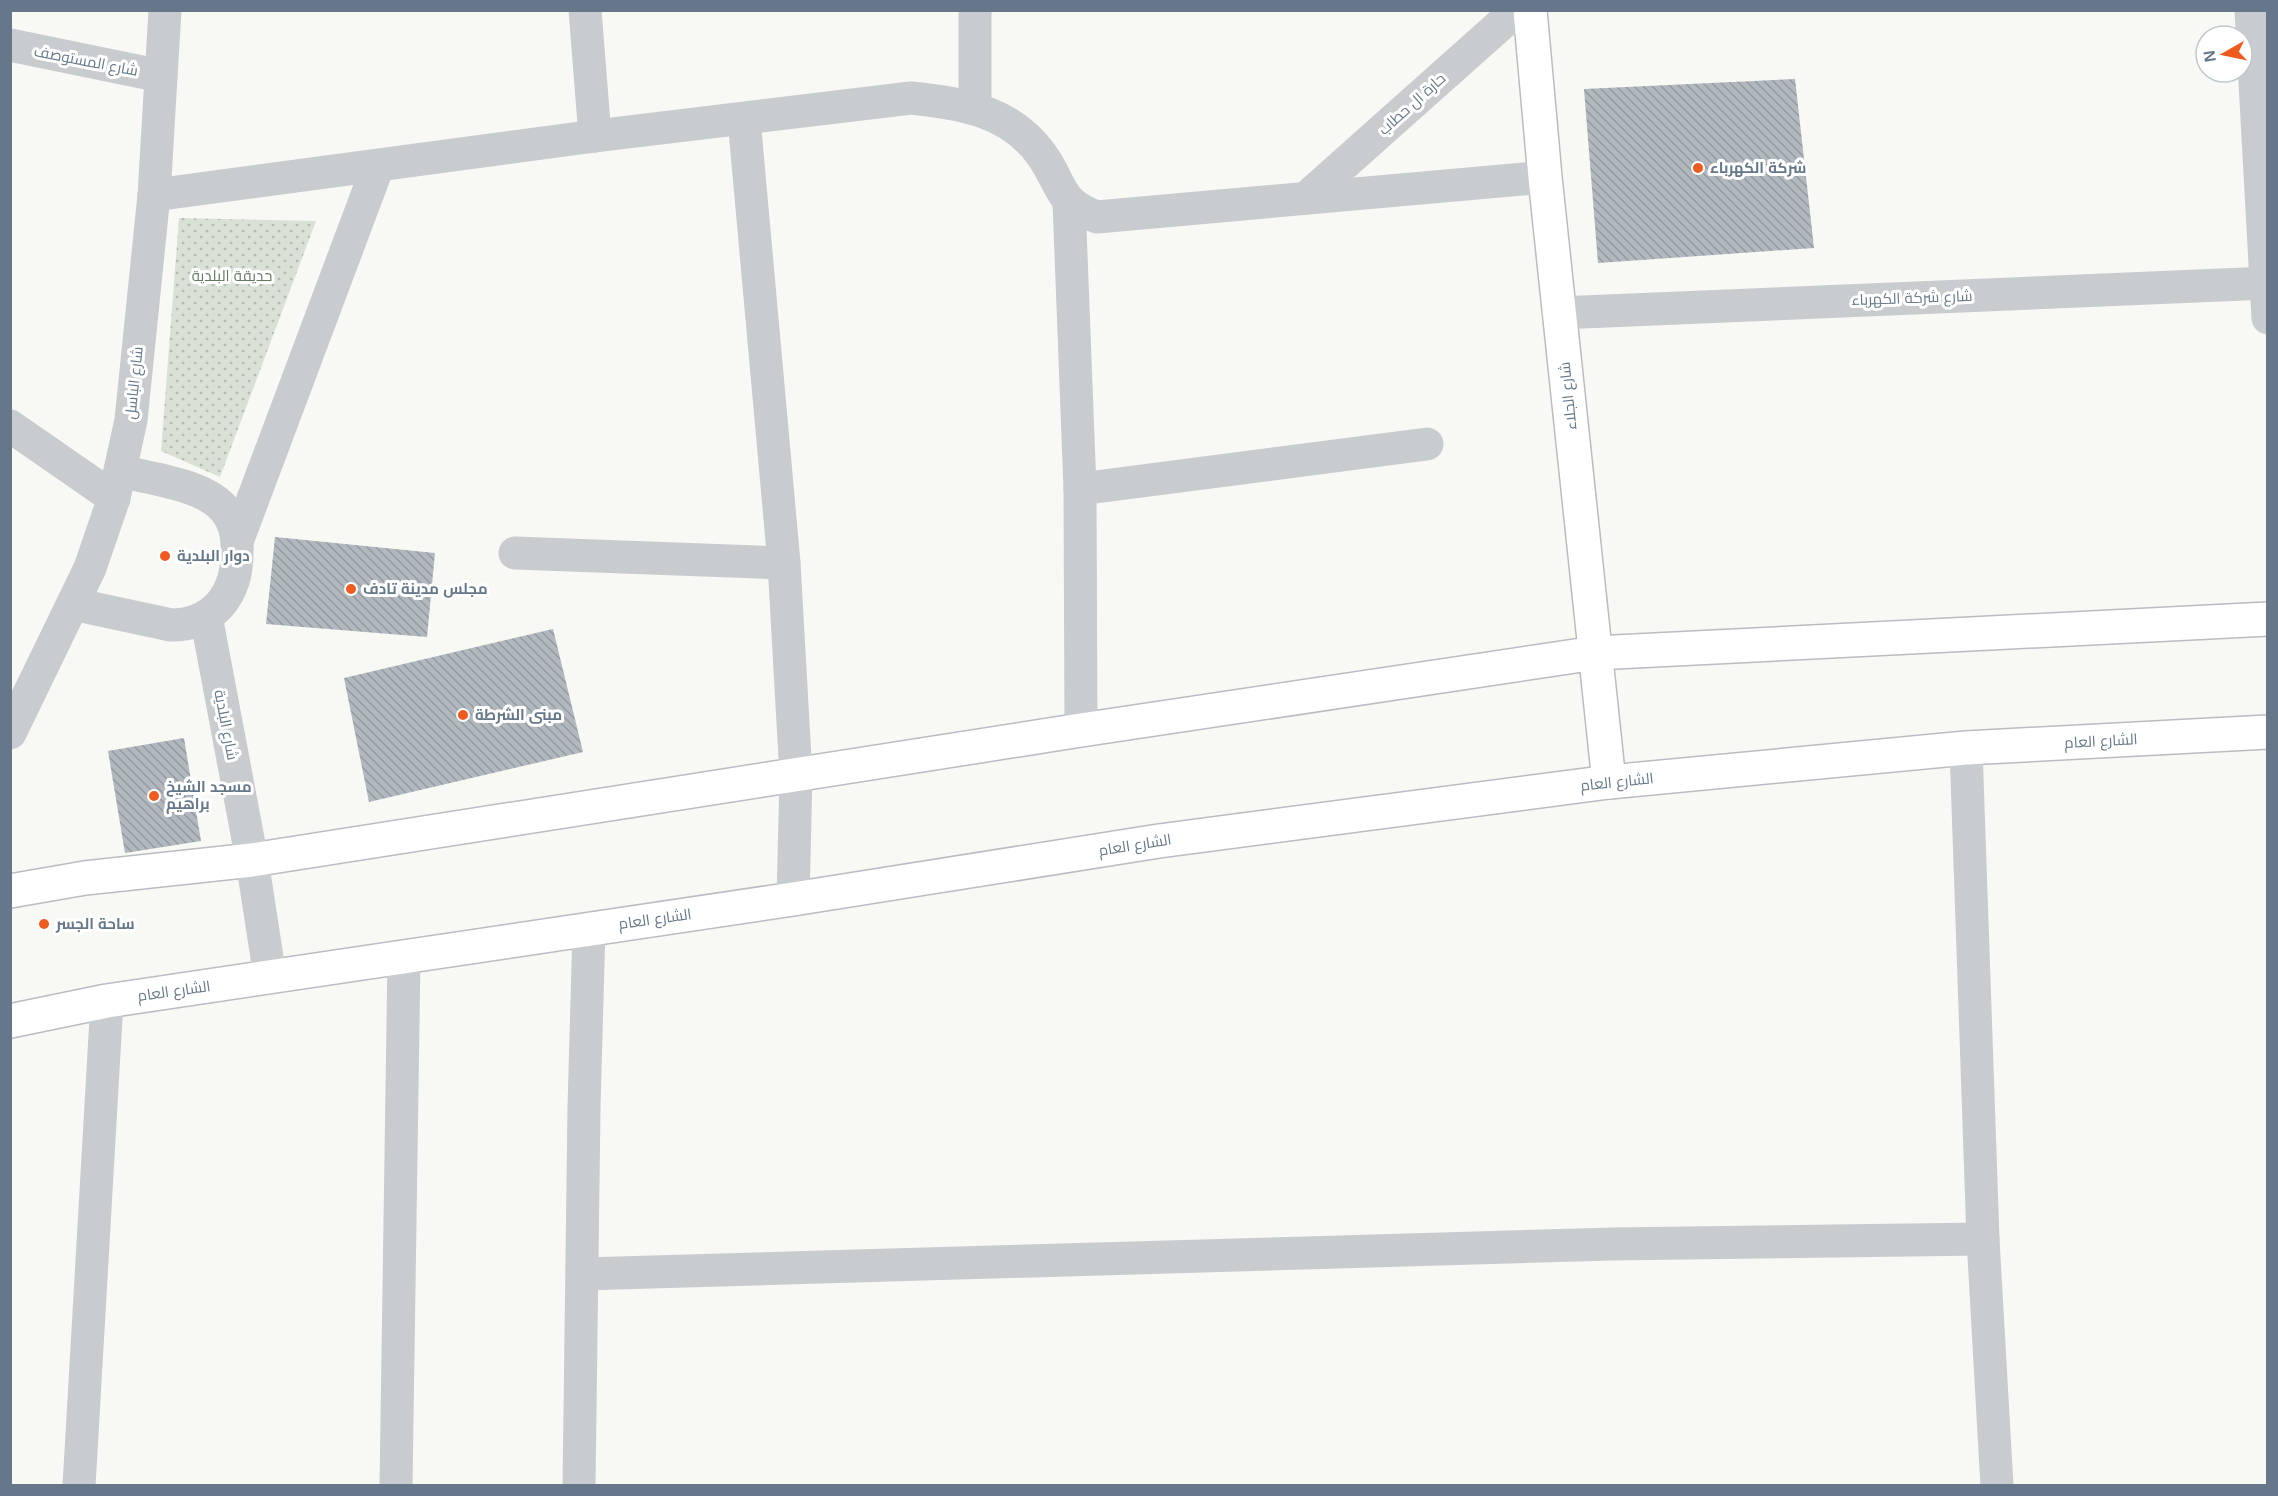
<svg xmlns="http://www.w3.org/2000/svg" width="2278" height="1496" font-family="Arial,Cairo,sans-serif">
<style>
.garden{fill:url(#garden-dots)}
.building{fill:url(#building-back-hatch)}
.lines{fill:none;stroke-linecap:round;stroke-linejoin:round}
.major-casing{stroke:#b9bdc1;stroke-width:36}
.minor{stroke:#c8cccf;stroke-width:33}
.major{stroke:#fff;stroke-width:33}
.poi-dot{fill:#ef5b1e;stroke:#fff;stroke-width:2}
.labels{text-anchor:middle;stroke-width:6;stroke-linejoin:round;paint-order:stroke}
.street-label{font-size:15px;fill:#657788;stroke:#fff}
.poi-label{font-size:15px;font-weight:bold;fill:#657788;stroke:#fff;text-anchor:start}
.park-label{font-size:15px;fill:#647a60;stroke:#fff}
</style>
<defs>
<pattern id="garden-dots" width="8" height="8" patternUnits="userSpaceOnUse" patternTransform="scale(1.5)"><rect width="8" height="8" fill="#d9e1d6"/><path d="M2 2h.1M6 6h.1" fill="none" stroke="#b4bbb3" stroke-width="1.8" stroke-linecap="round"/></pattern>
<pattern id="building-back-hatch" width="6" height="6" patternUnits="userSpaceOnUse" patternTransform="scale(1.5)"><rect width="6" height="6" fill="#b1b8be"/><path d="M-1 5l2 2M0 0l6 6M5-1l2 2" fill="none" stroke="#949aa0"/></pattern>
</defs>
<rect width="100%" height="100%" fill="#f8f8f5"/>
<!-- garden -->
<polygon class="garden" points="179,218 316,221 220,477 161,451"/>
<!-- building -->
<g class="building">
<polygon points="1795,79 1814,248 1598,263 1584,89"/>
<polygon points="275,537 435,553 427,637 266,624"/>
<polygon points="553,629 583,752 369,802 344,678"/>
<polygon points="184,738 201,841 125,853 108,751"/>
</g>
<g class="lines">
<!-- major casing -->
<g class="major-casing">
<g id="major">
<polyline points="1530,10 1545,177 1609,782"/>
<polyline points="10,891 85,878 252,860 1081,730 1595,653 2268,619"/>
<polyline points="10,1021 107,1001 793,899 1159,841 1609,782 1966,748 2268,732"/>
</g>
</g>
<!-- minor -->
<g class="minor">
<polyline points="585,10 595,136"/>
<polyline points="2251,10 2268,318"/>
<polyline points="10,45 161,76"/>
<polyline points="975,108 975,10"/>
<polyline points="744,119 784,563 796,776 793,899"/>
<path d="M154,195L595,136L911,98C961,103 1010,111 1041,154C1063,184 1057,203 1097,217L1545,177"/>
<polyline points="1306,198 1517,10"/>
<polyline points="1069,202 1080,489 1081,730"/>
<polyline points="1559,313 2268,283"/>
<polyline points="10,426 114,498"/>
<polyline points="1080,489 1427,444"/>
<polyline points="238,539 378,166"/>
<polyline points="515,553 784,563"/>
<path d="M73,604L171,625C214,625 237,594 237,553C238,538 236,523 225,510C204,484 151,479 120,471"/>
<polyline points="206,616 252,860 270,977"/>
<polyline points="10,733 90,568 114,498 131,420 154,195 165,10"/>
<polyline points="1966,748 1983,1239 1997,1486"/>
<polyline points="583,1274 1612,1244 1983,1239"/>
<polyline points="79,1486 107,1001"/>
<polyline points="396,1486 404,957"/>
<polyline points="579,1486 584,1107 589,929"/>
</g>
<!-- major -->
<use href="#major" class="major"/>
</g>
<!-- markers -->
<g class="poi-dot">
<circle cx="1698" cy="168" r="6"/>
<circle cx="165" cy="556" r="6"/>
<circle cx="351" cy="589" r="6"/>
<circle cx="463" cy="715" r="6"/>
<circle cx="154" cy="796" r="6"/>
<circle cx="44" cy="924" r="6"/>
</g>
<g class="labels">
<!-- street labels -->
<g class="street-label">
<text transform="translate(86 61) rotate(11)" y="5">شارع المستوصف</text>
<text transform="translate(1412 104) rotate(-42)" y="5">حارة ال حطاب</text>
<text transform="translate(1912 298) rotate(-2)" y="5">شارع شركة الكهرباء</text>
<text transform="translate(134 383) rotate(-84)" y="5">شارع الباسل</text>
<text transform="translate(1568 396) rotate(-96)" y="5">شارع الجلاء</text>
<text transform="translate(226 725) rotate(79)" y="5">شارع البلدية</text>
<text transform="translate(2101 741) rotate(-3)" y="5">الشارع العام</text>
<text transform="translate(1617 782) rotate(-6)" y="5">الشارع العام</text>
<text transform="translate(1135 845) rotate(-9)" y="5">الشارع العام</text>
<text transform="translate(655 919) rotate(-8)" y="5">الشارع العام</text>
<text transform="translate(174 991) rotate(-8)" y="5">الشارع العام</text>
</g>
<!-- poi labels -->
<g class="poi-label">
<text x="1710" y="173">شركة الكهرباء</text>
<text x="177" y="561">دوار البلدية</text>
<text x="363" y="594">مجلس مدينة تادف</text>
<text x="475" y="720">مبنى الشرطة</text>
<text x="166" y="792">مسجد الشيخ<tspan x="166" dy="17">براهيم</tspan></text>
<text x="56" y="929">ساحة الجسر</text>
</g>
<!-- park labels -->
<g class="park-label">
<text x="232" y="281">حديقة البلدية</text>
</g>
</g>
<!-- border -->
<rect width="2278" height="1496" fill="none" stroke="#657788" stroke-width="24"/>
<!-- north arrow -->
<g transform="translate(2224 54) rotate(261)"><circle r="28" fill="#ffffff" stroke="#c1c9cf" stroke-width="1.5"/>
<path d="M0-4.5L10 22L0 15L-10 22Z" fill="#ef5b1e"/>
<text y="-9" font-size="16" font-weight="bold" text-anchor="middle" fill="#657788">N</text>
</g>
</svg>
